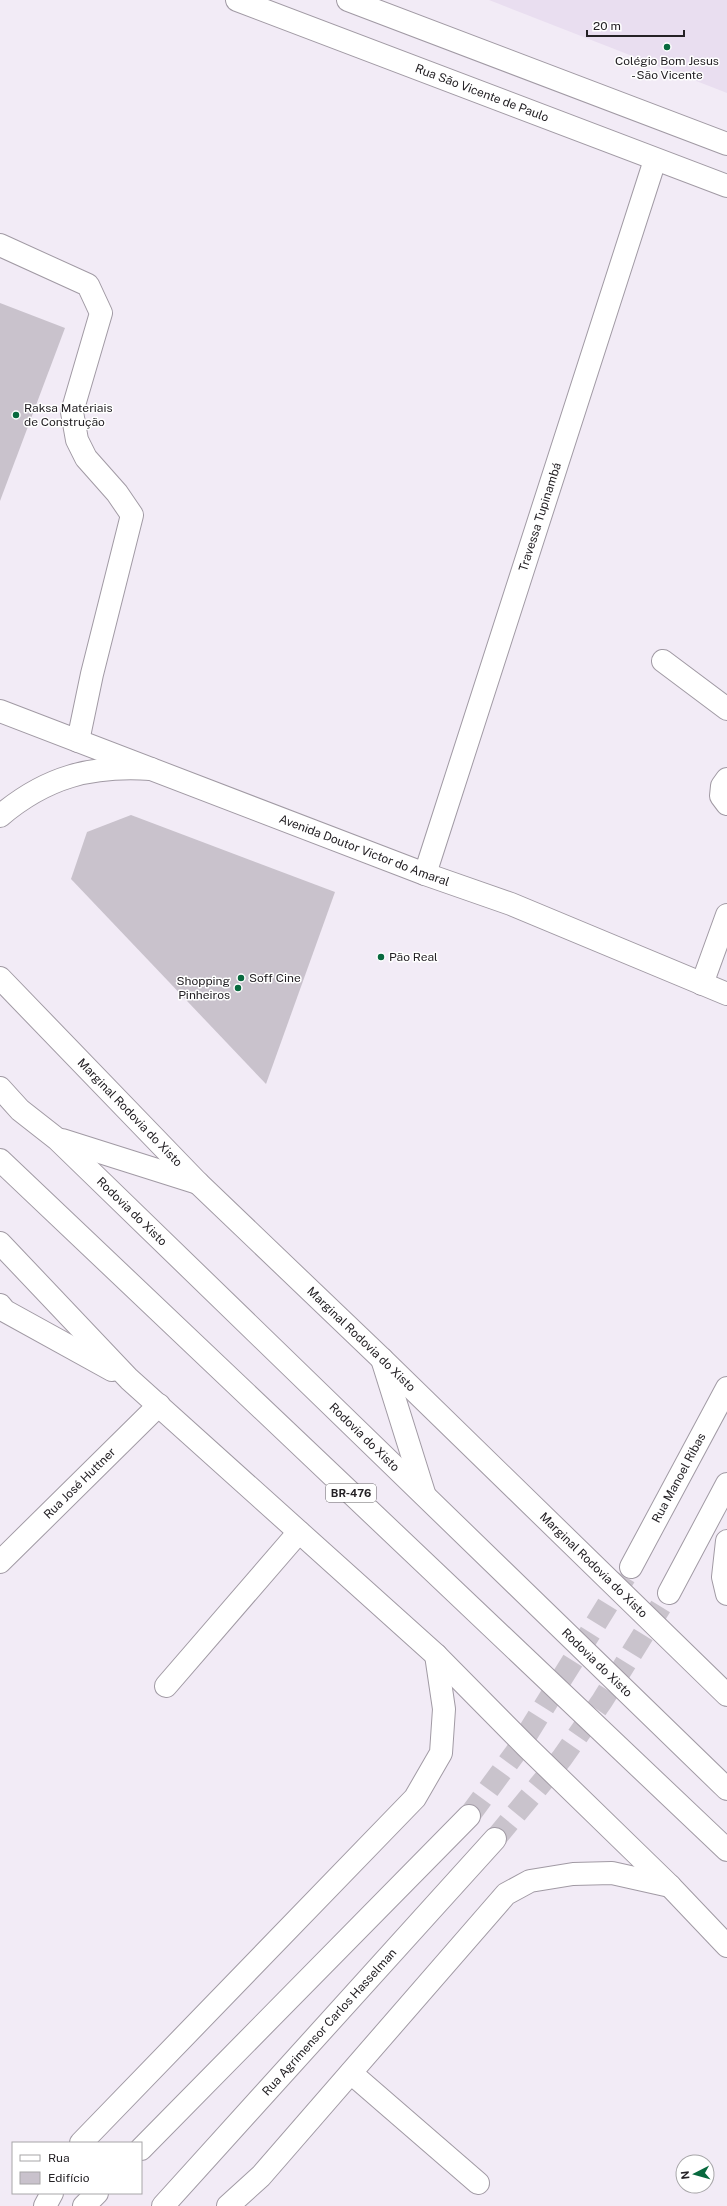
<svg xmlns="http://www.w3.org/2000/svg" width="727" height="2206" font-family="'Public Sans',sans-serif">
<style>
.built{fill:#e9def0}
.building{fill:#c9c2cc}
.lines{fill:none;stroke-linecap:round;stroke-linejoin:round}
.major-tunnel{stroke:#c9c3cc;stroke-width:22;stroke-dasharray:22 11;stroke-linecap:butt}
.minor-casing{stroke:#a19aa4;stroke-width:24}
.major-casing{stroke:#a19aa4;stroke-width:24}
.highway-casing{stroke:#a19aa4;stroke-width:24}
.minor{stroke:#fff;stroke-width:22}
.major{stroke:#fff;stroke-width:22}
.highway{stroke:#fff;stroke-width:22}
.poi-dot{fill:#08693e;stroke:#fff;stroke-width:1.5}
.labels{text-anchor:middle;stroke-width:3;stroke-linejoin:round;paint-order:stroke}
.shield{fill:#fff;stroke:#666466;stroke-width:1}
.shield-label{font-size:11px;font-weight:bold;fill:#242125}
.poi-label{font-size:12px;fill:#242125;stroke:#fff;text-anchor:start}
.street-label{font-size:12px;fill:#242125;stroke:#fff}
</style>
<rect width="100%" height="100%" fill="#f2ebf6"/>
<!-- built -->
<polygon class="built" points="489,0 727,0 727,93"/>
<!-- building -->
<g class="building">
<polygon points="0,303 65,328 0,501"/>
<polygon points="131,815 335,892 266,1084 71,879 87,832"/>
</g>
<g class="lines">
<!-- major-tunnel -->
<g class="major-tunnel">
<polyline points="469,1816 516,1752 631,1567"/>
<polyline points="495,1839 562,1758 602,1701 669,1593"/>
</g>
<!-- minor casing -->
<g class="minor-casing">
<g id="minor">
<polyline points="0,245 88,285 101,313 72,412 77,440 86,458 117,493 132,515 92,674 78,741"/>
<polyline points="663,661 727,709"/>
<path id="s1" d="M0,711L425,874L511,904L727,994"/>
<polyline points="727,779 722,786 721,796 727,804"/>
<path id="s2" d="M425,874L655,160"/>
<polyline points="702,984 727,915"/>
<path id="s3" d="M0,1562L159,1405"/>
<polyline points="166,1686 299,1532"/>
<polyline points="351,2073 478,2183"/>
</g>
</g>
<!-- major casing -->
<g class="major-casing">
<g id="major">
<path id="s4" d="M237,0L727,186"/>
<polyline points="348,0 727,144"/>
<path d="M0,816C46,777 91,765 151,769"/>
<path id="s5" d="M0,978L198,1183L382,1359L727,1695"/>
<polyline points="0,1243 129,1379 436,1655 527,1747 670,1886 727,1946"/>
<polyline points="0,1305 5,1311 112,1370"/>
<polyline points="727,1541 723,1577 727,1594"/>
<path id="s6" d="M631,1567L727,1388"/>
<polyline points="669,1593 727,1484"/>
<polyline points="81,2143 415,1798 441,1753 444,1709 436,1655"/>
<polyline points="141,2149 469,1816"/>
<polyline points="45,2206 52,2193"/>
<polyline points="84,2206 97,2193"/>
<path id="s7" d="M163,2206L495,1839"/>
<polyline points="228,2206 261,2176 506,1894 530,1881 573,1874 612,1873 670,1886"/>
</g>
</g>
<!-- highway casing -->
<g class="highway-casing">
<g id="highway">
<path id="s8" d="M0,1088L20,1110L57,1139L727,1789"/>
<polyline points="62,1140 198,1183"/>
<polyline points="0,1160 727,1850"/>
<polyline points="382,1359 424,1493"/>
</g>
</g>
<!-- minor -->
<use href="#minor" class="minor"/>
<!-- major -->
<use href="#major" class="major"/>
<!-- highway -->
<use href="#highway" class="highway"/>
</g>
<!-- markers -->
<g class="poi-dot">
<circle cx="667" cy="47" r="4"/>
<circle cx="16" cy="415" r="4"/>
<circle cx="381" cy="957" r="4"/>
<circle cx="241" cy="978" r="4"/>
<circle cx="238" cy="988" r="4"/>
</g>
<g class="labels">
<!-- shield labels -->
<rect class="shield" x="326" y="1484" width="50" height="18" rx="3"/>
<g class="shield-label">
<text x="351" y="1497">BR-476</text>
</g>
<!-- poi labels -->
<g class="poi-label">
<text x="667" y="65" text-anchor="middle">Colégio Bom Jesus<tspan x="667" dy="14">- São Vicente</tspan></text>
<text x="24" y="412">Raksa Materiais<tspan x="24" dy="14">de Construção</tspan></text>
<text x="389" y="961">Pão Real</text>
<text x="249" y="982">Soff Cine</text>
<text x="230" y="985" text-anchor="end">Shopping<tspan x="230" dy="14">Pinheiros</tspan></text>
</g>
<!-- street labels -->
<g class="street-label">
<text dy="4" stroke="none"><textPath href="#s4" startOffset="262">Rua São Vicente de Paulo</textPath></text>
<text dy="4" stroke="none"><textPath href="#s2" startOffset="375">Travessa Tupinambá</textPath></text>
<text dy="4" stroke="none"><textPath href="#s1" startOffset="390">Avenida Doutor Victor do Amaral</textPath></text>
<text dy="4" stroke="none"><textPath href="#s5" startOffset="187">Marginal Rodovia do Xisto</textPath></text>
<text dy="4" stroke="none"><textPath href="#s8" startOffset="181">Rodovia do Xisto</textPath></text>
<text dy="4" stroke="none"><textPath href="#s5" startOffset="511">Marginal Rodovia do Xisto</textPath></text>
<text dy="4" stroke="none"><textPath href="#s8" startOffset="505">Rodovia do Xisto</textPath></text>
<text dy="4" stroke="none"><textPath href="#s6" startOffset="101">Rua Manoel Ribas</textPath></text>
<text dy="4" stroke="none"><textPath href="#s3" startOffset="112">Rua José Huttner</textPath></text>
<text dy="4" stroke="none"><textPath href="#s5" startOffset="835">Marginal Rodovia do Xisto</textPath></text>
<text dy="4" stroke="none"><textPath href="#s8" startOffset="829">Rodovia do Xisto</textPath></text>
<text dy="4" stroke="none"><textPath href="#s7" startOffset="248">Rua Agrimensor Carlos Hasselman</textPath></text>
</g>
</g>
<!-- legend -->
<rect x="12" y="2142" width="130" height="52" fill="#ffffff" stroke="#a7a6a8"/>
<rect x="20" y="2155" width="20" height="6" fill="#ffffff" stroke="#a7a6a8"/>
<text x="48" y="2162" font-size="12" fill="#242125">Rua</text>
<rect x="20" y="2172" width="20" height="12" fill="#c9c2cc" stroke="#a7a6a8"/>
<text x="48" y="2182" font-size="12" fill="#242125">Edifício</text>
<!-- north arrow -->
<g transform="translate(695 2174) rotate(264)"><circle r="19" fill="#ffffff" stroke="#a7a6a8"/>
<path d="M0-3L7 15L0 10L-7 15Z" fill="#08693e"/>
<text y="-6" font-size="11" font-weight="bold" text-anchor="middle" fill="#242125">N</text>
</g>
<!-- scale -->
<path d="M587 30v6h97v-6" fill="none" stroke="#242125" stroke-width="2"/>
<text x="593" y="30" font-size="12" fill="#242125" stroke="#ffffff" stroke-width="3" paint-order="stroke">20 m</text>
</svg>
